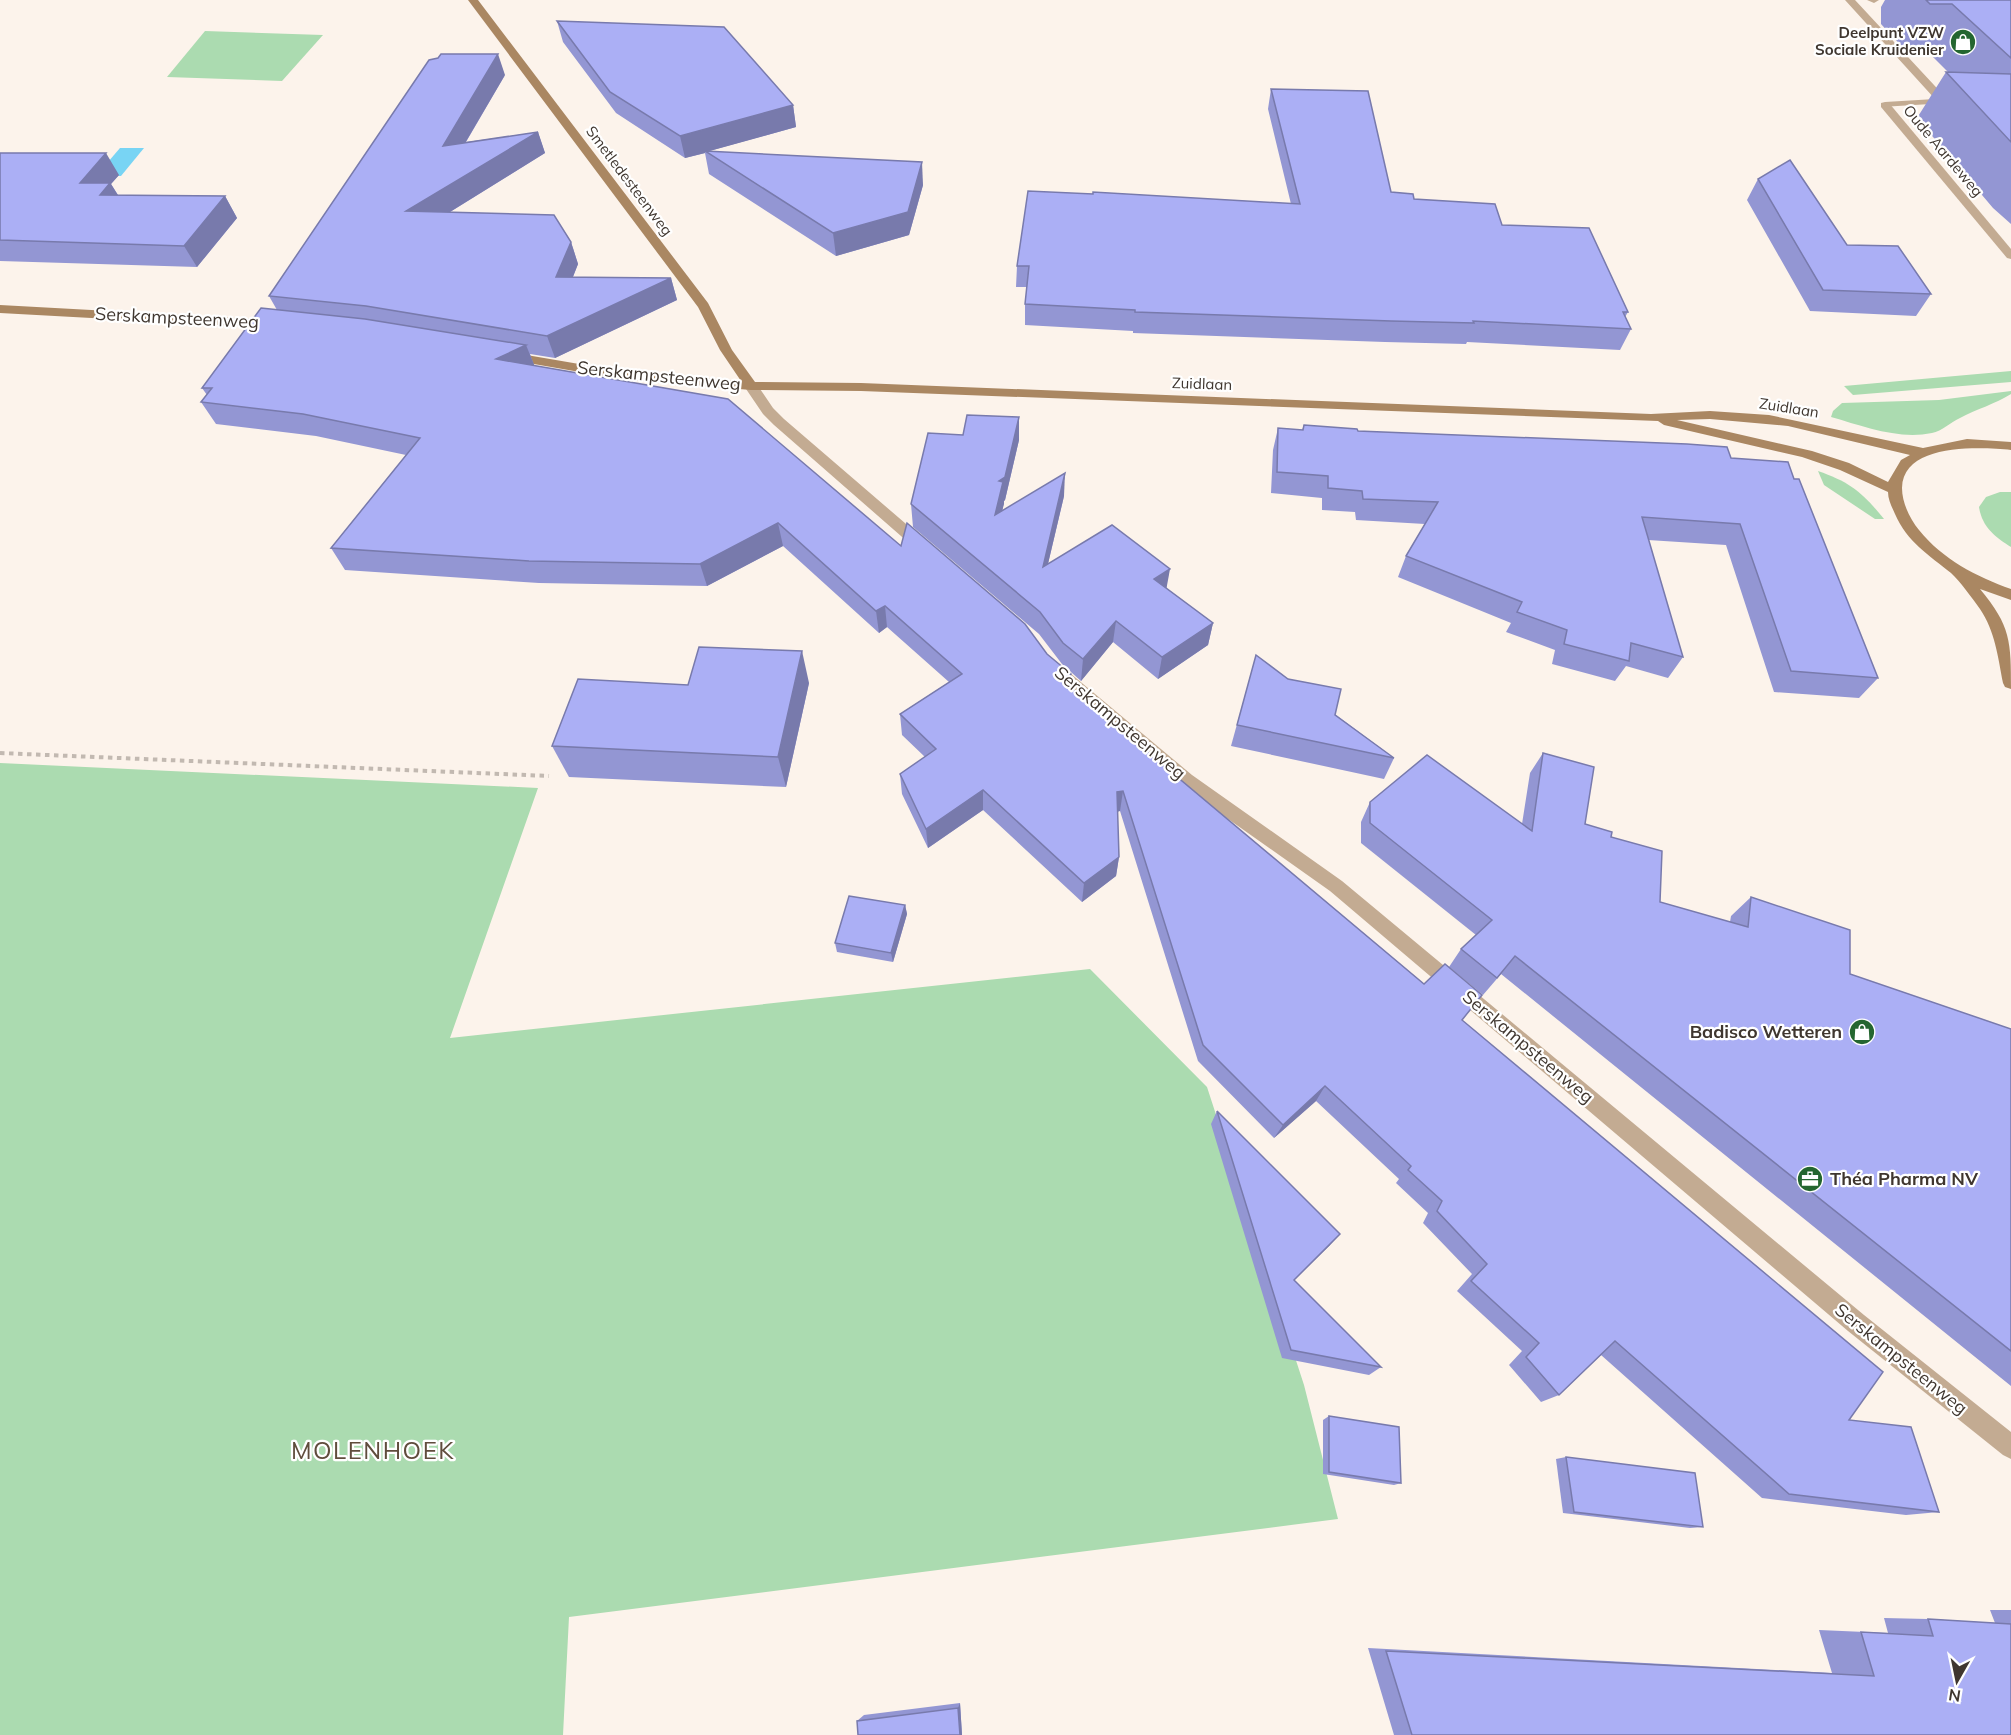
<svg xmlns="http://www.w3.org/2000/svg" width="2011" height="1735" font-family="Mulish,sans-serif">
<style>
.green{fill:#abdbb0}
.water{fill:#78d4f4}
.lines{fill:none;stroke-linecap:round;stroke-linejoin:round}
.path{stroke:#c2b9b1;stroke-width:4;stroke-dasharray:4.5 4.5;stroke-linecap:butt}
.lane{fill:#c3ab92;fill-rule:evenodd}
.street{fill:#c3ab92;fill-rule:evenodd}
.secondary{fill:#aa8762;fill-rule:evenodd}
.wall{fill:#9396d3}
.shaded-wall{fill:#787aac}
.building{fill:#abaff5;stroke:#787aac;stroke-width:1.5}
.labels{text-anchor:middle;stroke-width:4.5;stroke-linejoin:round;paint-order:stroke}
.far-poi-label{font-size:15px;font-weight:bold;fill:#3f362f;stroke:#fff;text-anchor:end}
.far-street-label{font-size:15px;fill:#3f362f;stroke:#fff}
.street-label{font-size:18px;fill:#3f362f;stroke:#fff}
.poi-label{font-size:18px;font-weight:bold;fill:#3f362f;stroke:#fff;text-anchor:end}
.near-neighbourhood-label{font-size:24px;letter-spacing:1.5px;fill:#604d3d;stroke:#fff}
</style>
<rect width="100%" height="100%" fill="#fcf3eb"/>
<!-- green -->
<g class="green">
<polygon points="205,31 323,35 282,81 167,77"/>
<polygon points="2011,371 2011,382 1853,395 1844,386"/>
<path d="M2011,391V394C1995,404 1977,409 1960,418C1951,422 1942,431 1932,433C1898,440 1863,426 1831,417L1833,411L1842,403L1939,400Z"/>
<path d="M1818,471C1850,482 1863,493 1884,519H1875L1824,485Z"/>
<path d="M2000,492H2011V547C1995,537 1982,527 1979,507L1986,497Z"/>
<polygon points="0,763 538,788 450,1038 1090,969 1207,1087 1304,1385 1338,1519 569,1617 563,1735 0,1735"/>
</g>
<!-- water -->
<polygon class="water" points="120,148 144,148 121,176 96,176"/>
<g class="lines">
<!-- path -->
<polyline class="path" points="0,753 549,776"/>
<!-- lane -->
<g class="lane">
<polygon points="1845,0 1855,0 1947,99 1947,103 1881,107 1881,103 1885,102 1935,99"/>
<polygon points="1867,0 1879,0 1874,3"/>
</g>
<!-- street -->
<g class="street">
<polygon points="1881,103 1889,103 2011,249 2011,259 2007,258 1881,107"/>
<polygon points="751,382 756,383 773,408 784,419 927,542 929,546 927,550 917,550 774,425 763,414 744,386"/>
<polygon points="1052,661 1058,663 1192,775 1342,881 1864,1315 2011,1432 2011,1459 2003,1455 1848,1331 1330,891 1180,785 1046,671 1044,667 1046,663"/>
</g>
<!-- secondary -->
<g class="secondary">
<path d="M468,0H478L708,303L732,350L755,382L861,383L1651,414L1710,411L1769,415L1923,448L1967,439L2011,442V450C1979,447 1903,443 1902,488C1902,503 1910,519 1919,530C1942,559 1977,577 2011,589V600L1980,589C2011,626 2011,642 2011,689L2005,687L2003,683C1998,657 1995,631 1980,609C1972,598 1960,581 1951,573C1929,555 1907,542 1895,514C1892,507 1888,500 1888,492L1840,470L1802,457L1664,425L1658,421L861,391L751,390L620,379L505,359L503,356L505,353L509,352L620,371L741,381L720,350L698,307ZM1710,419L1788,426L1910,455L1901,460L1888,482L1849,463L1812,451L1677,420Z"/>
<polygon points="0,305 274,320 280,324 274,328 0,313"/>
</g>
</g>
<!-- wall -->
<g class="wall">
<polygon points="1885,0 2011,0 2011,224 1993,208 1917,118 1946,72 1948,72 1925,49 1904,49 1881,24 1881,7"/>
<polygon points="557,21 793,105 796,127 709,151 923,185 909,235 836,256 709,174 705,153 685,158 616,113 563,42"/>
<polygon points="505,75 466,142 538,132 545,153 450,212 571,242 578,264 573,277 671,278 677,300 555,358 530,354 534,365 1070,688 1424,984 1482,995 1462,1020 1939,1512 1906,1515 1762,1498 1601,1355 1559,1395 1541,1402 1509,1365 1522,1351 1457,1291 1472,1274 1423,1223 1428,1213 1396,1183 1399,1179 1316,1101 1274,1138 1198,1061 1120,811 1117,812 1119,857 1116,876 1082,902 983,810 928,848 902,794 900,774 925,757 902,735 900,714 949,682 887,627 879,633 783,546 707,586 539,583 345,570 331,548 406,455 316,436 216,424 201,402 207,395 202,388 277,310 269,296"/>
<polygon points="1271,89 1391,192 1502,225 1628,312 1625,317 1631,329 1620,350 1467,342 1466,344 1385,342 1133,333 1133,331 1025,325 1025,304 1027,287 1016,287 1017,266 1291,204 1268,109"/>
<polygon points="0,153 119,175 111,184 118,195 225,196 237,218 197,267 0,261"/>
<polygon points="1758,179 1847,245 1931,294 1916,316 1810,311 1747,200"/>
<polygon points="1304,425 1358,431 1731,458 1878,678 1859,698 1774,692 1726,545 1648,540 1683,657 1668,678 1626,666 1615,681 1552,664 1555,650 1506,632 1511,623 1398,577 1406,556 1425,524 1356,520 1355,512 1322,510 1322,498 1271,493 1273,450 1278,428 1302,430"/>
<polygon points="963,435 1019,440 1005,500 1004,501 1002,512 1064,496 1048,564 1167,589 1213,623 1208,645 1158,679 1113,642 1081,681 1062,664 1039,634 913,527 911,504"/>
<polygon points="1256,655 1394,758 1384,779 1231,746"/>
<polygon points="809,683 786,787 569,777 552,746 688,685"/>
<polygon points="1543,753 1585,824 1611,837 1660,902 1730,922 1731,916 1751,897 1850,974 2011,1029 2011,1386 1501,974 1483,995 1449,967 1461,949 1476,935 1361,843 1361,822 1370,802 1522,824 1530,773"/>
<polygon points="905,905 907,914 893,962 837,952 835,943"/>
<polygon points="1217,1111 1330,1245 1294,1280 1381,1367 1369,1375 1282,1358 1211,1124"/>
<polygon points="1329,1416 1401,1483 1394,1485 1323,1474 1323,1420"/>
<polygon points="1566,1457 1703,1527 1690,1528 1563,1513 1556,1459"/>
<polygon points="1990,1610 2011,1610 2011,1735 1394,1735 1368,1648 1832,1673 1819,1630 1888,1633 1884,1618 1928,1619 1995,1623"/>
<polygon points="960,1703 962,1735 857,1721 864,1715"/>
</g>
<!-- shaded-wall -->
<g class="shaded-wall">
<polygon points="498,54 505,75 451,167 443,146"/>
<polygon points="793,105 796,127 706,152 705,151 705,153 685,158 680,136"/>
<polygon points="538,132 545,153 416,233 406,211"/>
<polygon points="106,153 119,175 111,184 124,205 114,217 80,183"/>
<polygon points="922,162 923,185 909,235 836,256 833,233"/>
<polygon points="225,196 237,218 197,267 184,246"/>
<polygon points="571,242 578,264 564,299 556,277"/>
<polygon points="671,278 677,300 555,358 547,336"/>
<polygon points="526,345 535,367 496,359"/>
<polygon points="1019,417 1019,440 1005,500 1004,501 1004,504 995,538 995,515 999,481"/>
<polygon points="1065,473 1064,496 1042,589 1043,567"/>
<polygon points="778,523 783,546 707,586 700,564"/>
<polygon points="1170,569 1166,591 1154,579"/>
<polygon points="885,606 887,627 879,633 876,611"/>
<polygon points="1116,621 1113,642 1081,681 1083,659"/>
<polygon points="1213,623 1208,645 1158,679 1162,657"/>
<polygon points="802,651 809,683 786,787 778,757"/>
<polygon points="1071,674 1070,695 1064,682"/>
<polygon points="983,790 983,810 928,848 926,829"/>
<polygon points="1123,791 1120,811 1114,812 1117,792"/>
<polygon points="1119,857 1116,876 1082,902 1084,883"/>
<polygon points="905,905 907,914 893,962 891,953"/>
<polygon points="1325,1086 1316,1101 1274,1138 1283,1125"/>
<polygon points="1340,1234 1330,1245 1285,1289"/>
<polygon points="960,1703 962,1735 960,1735 958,1708"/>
</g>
<!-- building -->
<g class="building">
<polygon points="1926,0 2011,0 2011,58 1952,4 1930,4"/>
<polygon points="557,21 724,27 793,105 680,136 610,92"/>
<polygon points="441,54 498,54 443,146 538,132 406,211 554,215 571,242 556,277 671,278 547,336 366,306 269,296 429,60 438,58"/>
<polygon points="1946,72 2011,74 2011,142"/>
<polygon points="1271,89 1368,91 1391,192 1413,194 1414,199 1495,204 1502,225 1589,228 1628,312 1623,312 1631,329 1473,321 1474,323 1391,321 1135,312 1135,310 1025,304 1029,266 1017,266 1028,191 1093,194 1093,192 1300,204"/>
<polygon points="705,151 922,162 908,212 833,233"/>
<polygon points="0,153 106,153 80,183 110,183 100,195 225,196 184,246 0,240"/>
<polygon points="1790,160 1847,245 1898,246 1931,294 1823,290 1758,179"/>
<polygon points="261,308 365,319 526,345 496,359 728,399 901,546 907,523 1025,624 1047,654 1071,674 1064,682 1424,984 1445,964 1482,995 1462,1020 1883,1372 1849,1420 1911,1427 1939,1512 1789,1494 1615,1341 1559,1395 1526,1357 1539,1343 1471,1281 1487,1264 1437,1211 1442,1201 1408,1170 1411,1166 1325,1086 1283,1125 1203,1045 1123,791 1117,792 1119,857 1084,883 983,790 926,829 900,774 936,749 900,714 962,674 885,606 876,611 778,523 700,564 529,561 331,548 420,438 303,414 201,402 212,388 202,388"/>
<polygon points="967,415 1019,417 1005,477 999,481 1003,482 995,515 1065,473 1043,567 1112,525 1170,569 1154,579 1213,623 1162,657 1116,621 1083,659 1063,643 1040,612 911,504 928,433 963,435"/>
<polygon points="1304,425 1357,429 1358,431 1687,444 1727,447 1731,458 1788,462 1794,479 1799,479 1878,678 1791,671 1740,524 1642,517 1683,657 1631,643 1629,661 1564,644 1567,630 1517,612 1522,602 1406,556 1438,502 1363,499 1362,491 1328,488 1328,476 1277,472 1278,428 1303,430"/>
<polygon points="699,647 802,651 778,757 552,746 578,679 688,685"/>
<polygon points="1256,655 1288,679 1341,689 1335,715 1394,758 1237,725"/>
<polygon points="1543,753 1594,767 1585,824 1612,832 1611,837 1662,851 1660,902 1748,927 1751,897 1850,930 1850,974 2011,1029 2011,1351 1515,956 1497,978 1461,949 1492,920 1370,823 1370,802 1427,755 1532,831"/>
<polygon points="849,896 905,905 891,953 835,943"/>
<polygon points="1217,1111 1340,1234 1294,1280 1381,1367 1291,1350"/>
<polygon points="1329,1416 1399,1427 1401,1483 1329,1472"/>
<polygon points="1566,1457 1695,1473 1703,1527 1574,1512"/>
<polygon points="1928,1619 2011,1624 2011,1735 1412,1735 1386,1651 1874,1676 1861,1632 1933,1636"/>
<polygon points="958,1708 960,1735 858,1735 857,1721"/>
</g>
<!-- icons -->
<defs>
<g id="shop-disc" transform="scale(1.35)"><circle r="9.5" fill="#246630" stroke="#fff"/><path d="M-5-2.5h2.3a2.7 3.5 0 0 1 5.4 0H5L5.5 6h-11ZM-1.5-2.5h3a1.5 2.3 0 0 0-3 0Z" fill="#fff"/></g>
<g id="office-disc" transform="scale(1.35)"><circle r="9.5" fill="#246630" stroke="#fff"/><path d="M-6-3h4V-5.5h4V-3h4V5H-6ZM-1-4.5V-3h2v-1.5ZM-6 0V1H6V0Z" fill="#fff"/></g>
</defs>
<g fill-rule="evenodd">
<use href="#shop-disc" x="1963" y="42"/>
<use href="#shop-disc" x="1862" y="1032"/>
<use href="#office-disc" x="1810" y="1179"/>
</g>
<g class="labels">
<!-- far-poi labels -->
<g class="far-poi-label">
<text x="1944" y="38">Deelpunt VZW<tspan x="1944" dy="17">Sociale Kruidenier</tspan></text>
</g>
<!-- far-street labels -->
<g class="far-street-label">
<text transform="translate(1943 151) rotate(50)" y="5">Oude Aardeweg</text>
<text transform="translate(629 181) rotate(53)" y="5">Smetledesteenweg</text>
<text transform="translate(1202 384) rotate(2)" y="5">Zuidlaan</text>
<text transform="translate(1789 408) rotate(9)" y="5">Zuidlaan</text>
</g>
<!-- street labels -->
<g class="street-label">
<text transform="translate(177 318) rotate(3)" y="6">Serskampsteenweg</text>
<text transform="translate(659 376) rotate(6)" y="6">Serskampsteenweg</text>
<text transform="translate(1120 723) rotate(40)" y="6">Serskampsteenweg</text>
<text transform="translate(1528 1047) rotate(40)" y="6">Serskampsteenweg</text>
<text transform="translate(1901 1359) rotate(39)" y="6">Serskampsteenweg</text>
</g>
<!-- poi labels -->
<g class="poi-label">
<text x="1842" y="1038">Badisco Wetteren</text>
<text x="1830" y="1185" text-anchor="start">Théa Pharma NV</text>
</g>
<!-- near-neighbourhood labels -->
<g class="near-neighbourhood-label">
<text x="373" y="1459">MOLENHOEK</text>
</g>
</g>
<!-- north arrow -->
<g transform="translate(1957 1681) rotate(189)" stroke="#ffffff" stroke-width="4.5" paint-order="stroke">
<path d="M0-4.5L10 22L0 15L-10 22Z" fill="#3f362f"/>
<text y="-9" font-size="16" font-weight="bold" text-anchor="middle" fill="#3f362f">N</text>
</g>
</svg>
